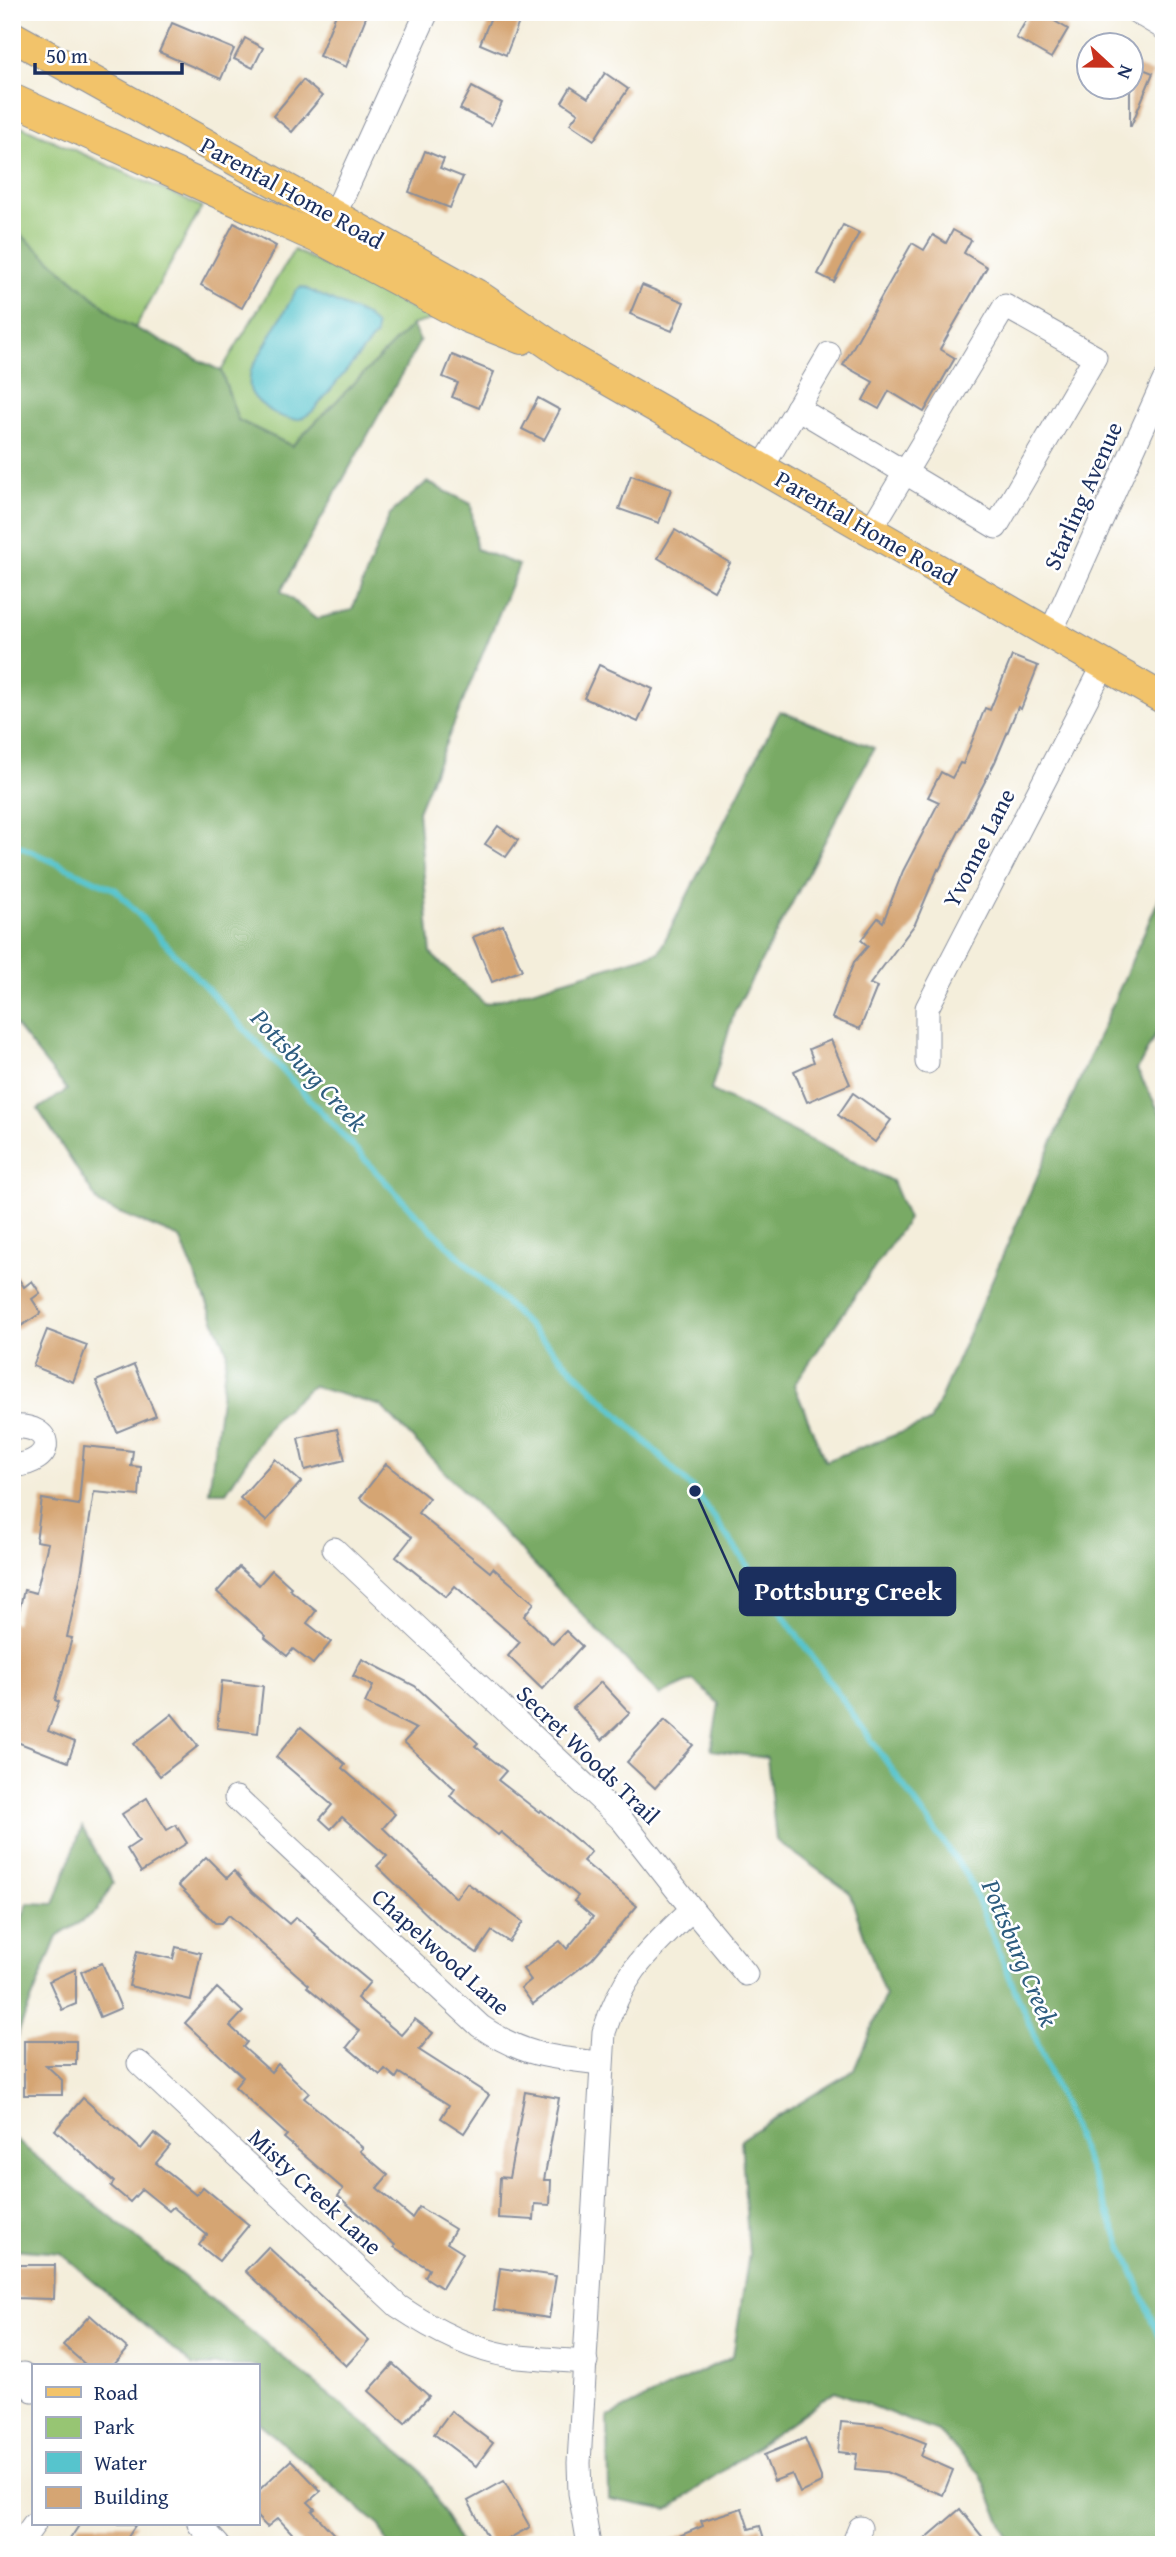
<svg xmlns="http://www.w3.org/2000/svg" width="1176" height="2557" font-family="'Gentium Book Plus',serif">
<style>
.green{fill:#97c573;stroke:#597a68;stroke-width:2}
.forest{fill:#79aa65;stroke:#4a6c62;stroke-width:2}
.water{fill:#56c4cd;stroke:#387a96;stroke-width:2}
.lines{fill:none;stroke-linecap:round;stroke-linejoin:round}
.stream{stroke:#56c4cd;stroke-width:6}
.building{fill:#d5a573}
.minor-casing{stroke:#888e9c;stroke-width:25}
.major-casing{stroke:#888e9c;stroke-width:32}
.minor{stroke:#fff;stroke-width:23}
.major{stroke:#f2c36a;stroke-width:30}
.labels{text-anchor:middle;stroke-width:5;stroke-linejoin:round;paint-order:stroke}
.street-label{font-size:24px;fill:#1b2f5e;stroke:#fff}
.water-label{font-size:26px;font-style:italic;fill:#2d5c7f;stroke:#fff}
.leader{fill:none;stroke:#1b2f5e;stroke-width:2.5}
.callout-dot{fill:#1b2f5e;stroke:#fff;stroke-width:2.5}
.callout{fill:#1b2f5e;stroke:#1b2f5e;stroke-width:2.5}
.callout-label{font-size:26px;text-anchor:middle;font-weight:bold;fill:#fff}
</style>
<rect width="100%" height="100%" fill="#fff"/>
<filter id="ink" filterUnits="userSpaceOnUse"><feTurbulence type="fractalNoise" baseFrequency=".0143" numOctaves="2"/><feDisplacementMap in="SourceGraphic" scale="14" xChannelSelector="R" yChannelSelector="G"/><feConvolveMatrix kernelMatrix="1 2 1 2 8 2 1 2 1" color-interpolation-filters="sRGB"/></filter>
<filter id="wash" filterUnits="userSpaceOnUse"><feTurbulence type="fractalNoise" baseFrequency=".00686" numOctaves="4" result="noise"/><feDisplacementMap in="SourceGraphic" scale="28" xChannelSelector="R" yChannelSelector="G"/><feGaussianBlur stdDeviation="1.57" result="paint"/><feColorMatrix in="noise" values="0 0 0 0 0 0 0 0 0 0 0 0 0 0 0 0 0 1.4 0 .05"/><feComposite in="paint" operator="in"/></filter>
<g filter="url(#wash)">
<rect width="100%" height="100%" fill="#f4eedb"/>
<!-- green -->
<g class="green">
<polygon points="12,122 202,207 135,328 121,321 12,227"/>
<polygon points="294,250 433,319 412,325 292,446 238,420 221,371"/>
</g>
<!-- forest -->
<g class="forest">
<polygon points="12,227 121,321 221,371 238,420 292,446 412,325 420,341 281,591 316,619 352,610 390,514 427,482 471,504 476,549 519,565 418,811 431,954 485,1004 659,952 780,711 874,748 734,1013 711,1090 892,1181 908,1219 794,1385 825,1461 930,1422 1164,887 1164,1018 1137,1070 1164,1120 1164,2545 1011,2545 980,2473 938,2432 835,2391 668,2510 609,2499 608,2417 733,2356 749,2254 741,2139 854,2070 885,1996 849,1892 776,1840 767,1758 711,1750 719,1704 693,1680 660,1695 381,1406 312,1386 274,1419 226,1492 209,1492 227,1351 180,1238 100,1205 38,1109 67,1090 12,1021"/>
<polygon points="82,1827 113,1883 97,1911 57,1937 12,2048 12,1942 28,1903 54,1904"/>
<polygon points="12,2137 420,2469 461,2545 388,2545 380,2526 257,2421 257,2366 193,2366 60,2253 12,2249"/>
</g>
<!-- water -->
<path class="water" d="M302,287L366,316L376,326V335L313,411C309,414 303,418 299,419C283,422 258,405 251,392C248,385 250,377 251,370L296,291Z"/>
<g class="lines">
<!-- stream -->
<polyline class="stream" points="12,843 116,890 408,1206 695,1491 968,1877 1164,2347"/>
</g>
<g id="blocks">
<!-- building -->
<g class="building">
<polygon points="337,12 355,12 366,17 346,67 319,56"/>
<polygon points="493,12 523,12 506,55 480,44"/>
<polygon points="1031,12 1039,12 1068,29 1051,58 1016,38"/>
<polygon points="172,23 234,49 221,79 159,52"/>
<polygon points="245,38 263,48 253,68 234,59"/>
<polygon points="1130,64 1153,73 1131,126 1130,126"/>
<polygon points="605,73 628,89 594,140 570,124 578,113 562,102 571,87 588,98"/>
<polygon points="303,80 322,96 292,132 273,116"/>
<polygon points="472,87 502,103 491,125 460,109"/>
<polygon points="425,151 444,159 440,168 463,177 450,208 409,192"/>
<polygon points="234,223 276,246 242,308 201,285"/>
<polygon points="843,225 859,233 834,282 818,274"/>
<polygon points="953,230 971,240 964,253 987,267 940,349 955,358 924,412 889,391 879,409 863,400 873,382 843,365 912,243 924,250 933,235 946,243"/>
<polygon points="642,285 684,302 672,331 630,314"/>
<polygon points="452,355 494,372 479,408 452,397 458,383 443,377"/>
<polygon points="538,398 560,410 544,440 522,429"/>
<polygon points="631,475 671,489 659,523 619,509"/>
<polygon points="675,530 730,563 714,591 658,558"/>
<polygon points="1012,656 1038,666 1021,709 1018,707 995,762 939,870 938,869 915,924 870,984 877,987 860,1029 832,1018 854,962 868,946 861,940 878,918 883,922 903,871 939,802 928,797 941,772 952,778 960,763 963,764 985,708 990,710"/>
<polygon points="599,665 653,689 638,722 584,698"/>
<polygon points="498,826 518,840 506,857 485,844"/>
<polygon points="503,925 522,970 492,982 473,937"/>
<polygon points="831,1040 850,1084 807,1102 794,1071 814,1062 809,1049"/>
<polygon points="853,1093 891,1120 875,1142 838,1115"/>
<polygon points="12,1269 24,1287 32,1281 40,1293 32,1299 41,1313 12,1332"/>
<polygon points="47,1330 87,1345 73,1382 33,1366"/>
<polygon points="134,1365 156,1416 117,1432 96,1381"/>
<polygon points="337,1429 345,1460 305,1470 298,1438"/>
<polygon points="84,1446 133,1451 131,1466 141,1467 139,1496 94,1492 81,1575 67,1637 72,1638 55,1700 59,1702 48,1731 75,1742 68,1762 12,1740 12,1622 16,1623 24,1590 36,1593 48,1543 36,1541 42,1499 79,1505"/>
<polygon points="275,1459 301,1482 266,1521 240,1498"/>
<polygon points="386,1464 429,1498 418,1513 490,1572 493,1568 534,1603 524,1616 553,1644 566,1631 582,1646 542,1689 508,1656 520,1642 455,1586 446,1597 396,1557 412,1537 360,1498"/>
<polygon points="239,1567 259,1585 272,1570 291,1587 289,1589 316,1611 307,1623 331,1642 313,1664 293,1649 287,1656 265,1638 266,1636 217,1592"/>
<polygon points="362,1659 415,1686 478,1743 475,1746 506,1771 498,1780 539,1812 541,1810 591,1852 583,1861 637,1906 592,1959 533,2004 521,1988 531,1980 523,1969 560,1941 567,1949 593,1917 574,1901 578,1896 501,1832 498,1835 450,1796 455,1789 404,1742 416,1729 365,1703 373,1686 353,1676"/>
<polygon points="222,1681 263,1686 258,1733 217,1728"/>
<polygon points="601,1682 630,1713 602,1740 573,1708"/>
<polygon points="172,1714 198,1746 160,1776 134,1744"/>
<polygon points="665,1720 693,1745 655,1788 627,1762"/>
<polygon points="301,1727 345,1764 342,1768 395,1814 383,1828 456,1898 467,1883 523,1922 509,1942 492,1931 477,1953 442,1929 377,1866 387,1856 342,1817 331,1829 320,1819 332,1805 276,1757"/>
<polygon points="147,1798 167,1830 176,1825 187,1843 141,1872 127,1849 139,1841 122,1814"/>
<polygon points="206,1857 227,1878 234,1871 252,1892 289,1924 296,1917 316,1934 315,1936 370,1982 357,1998 401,2035 415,2019 433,2033 419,2050 489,2095 464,2133 441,2118 449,2105 399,2073 396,2078 385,2069 380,2075 347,2047 360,2031 307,1987 309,1985 229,1915 221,1923 215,1923 178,1885"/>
<polygon points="176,1947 201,1953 191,2000 129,1986 137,1951 173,1959"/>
<polygon points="102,1963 121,2008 100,2017 81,1972"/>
<polygon points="76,1969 76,2004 62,2010 49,1981"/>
<polygon points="217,1988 243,2012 230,2026 247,2042 243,2047 271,2072 278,2064 309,2093 304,2098 363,2148 360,2151 388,2175 377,2188 412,2218 419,2207 455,2229 447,2243 463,2253 442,2288 425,2277 429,2269 394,2247 395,2245 338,2196 343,2189 284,2138 287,2135 235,2087 243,2077 185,2023"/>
<polygon points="24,2041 76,2041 76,2065 46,2065 62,2080 62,2095 24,2095"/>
<polygon points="525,2092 559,2098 544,2180 551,2180 550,2205 535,2204 534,2220 498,2218 500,2177 509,2178"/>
<polygon points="83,2098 141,2149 154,2133 170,2146 156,2163 196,2195 203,2187 249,2225 219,2261 199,2245 207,2235 173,2207 169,2211 142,2189 130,2202 111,2186 114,2182 55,2130"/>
<polygon points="268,2247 369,2341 346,2366 245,2271"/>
<polygon points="12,2265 55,2265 54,2299 12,2298"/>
<polygon points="500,2268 556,2276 549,2318 494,2310"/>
<polygon points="90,2315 128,2349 113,2366 87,2366 63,2345"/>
<polygon points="393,2364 429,2396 405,2423 369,2391"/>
<polygon points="451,2411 493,2443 476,2466 434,2434"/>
<polygon points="841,2422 883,2426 926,2443 921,2456 953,2470 943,2495 886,2472 855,2469 857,2454 838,2452"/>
<polygon points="805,2438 821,2477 821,2483 800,2493 792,2474 774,2481 764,2455"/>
<polygon points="291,2460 321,2491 308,2502 315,2509 312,2511 344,2545 303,2545 278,2518 267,2527 257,2517 257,2492"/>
<polygon points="504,2481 530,2527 497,2545 492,2545 468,2501"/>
<polygon points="742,2508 749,2529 760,2526 766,2545 658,2545 703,2526 701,2521"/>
<polygon points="960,2509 989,2545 918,2545"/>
<polygon points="80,2524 136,2524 122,2545 66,2545"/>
</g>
</g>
</g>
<g filter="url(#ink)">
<use href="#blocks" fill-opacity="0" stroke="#888e9c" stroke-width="2"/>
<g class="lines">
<!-- minor casing -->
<g class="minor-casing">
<g id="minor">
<polyline points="1137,12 1164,28"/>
<polyline points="328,229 427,12"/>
<polyline points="797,408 996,527 1095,357 1005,306 870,531"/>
<polyline points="762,468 829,354"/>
<polyline points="1050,634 1164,381"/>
<polyline points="927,1062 927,1008 1104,665"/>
<path d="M12,1427C55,1423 58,1463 12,1466"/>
<polyline points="334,1549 622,1820 692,1909 746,1974"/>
<path d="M236,1798L480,2026C522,2055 551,2058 601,2063"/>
<path d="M139,2063L398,2306C432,2329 469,2349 510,2356C535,2359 561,2360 586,2362"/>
<polyline points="23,2374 33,2390"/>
<polyline points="199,2524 218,2545"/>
<polyline points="15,2545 21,2542 34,2524"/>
<path d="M589,2545L580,2493L579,2463L604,2032C623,1972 648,1952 692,1909"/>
<polyline points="853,2545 860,2528"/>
</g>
</g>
<!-- major casing -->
<g class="major-casing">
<g id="major">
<polyline points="12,36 476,294 568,357 1164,699"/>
<polyline points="12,99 322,240 466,317 522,339"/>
</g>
</g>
<!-- minor -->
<use href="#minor" class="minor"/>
<!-- major -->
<use href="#major" class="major"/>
</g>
</g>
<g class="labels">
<!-- street labels -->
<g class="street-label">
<text transform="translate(292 193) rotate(29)" y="8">Parental Home Road</text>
<text transform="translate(1083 496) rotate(-66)" y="8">Starling Avenue</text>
<text transform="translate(866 528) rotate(30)" y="8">Parental Home Road</text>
<text transform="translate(979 848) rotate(-63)" y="8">Yvonne Lane</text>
<text transform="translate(588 1755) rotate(44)" y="8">Secret Woods Trail</text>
<text transform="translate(441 1952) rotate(42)" y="8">Chapelwood Lane</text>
<text transform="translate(315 2192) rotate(43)" y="8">Misty Creek Lane</text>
</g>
<!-- water labels -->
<g class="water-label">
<text transform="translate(309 1070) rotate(47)" y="9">Pottsburg Creek</text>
<text transform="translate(1020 1953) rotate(67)" y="9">Pottsburg Creek</text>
</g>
</g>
<!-- callouts -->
<path class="leader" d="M695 1491L740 1591"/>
<circle class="callout-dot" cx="695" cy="1491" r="7"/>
<rect class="callout" x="740" y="1568" width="215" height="47" rx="7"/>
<g class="callout-label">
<text x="848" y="1600">Pottsburg Creek</text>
</g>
<!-- margin -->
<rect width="1176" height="2557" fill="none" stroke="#fff" stroke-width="42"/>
<!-- legend -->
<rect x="32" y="2364" width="228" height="161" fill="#ffffff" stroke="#a4acbf" stroke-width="2"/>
<rect x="46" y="2387" width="35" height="10" fill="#f2c36a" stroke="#a4acbf" stroke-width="2"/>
<text x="94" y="2400" font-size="21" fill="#1b2f5e">Road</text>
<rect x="46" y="2417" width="35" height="21" fill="#97c573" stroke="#a4acbf" stroke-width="2"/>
<text x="94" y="2434" font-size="21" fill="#1b2f5e">Park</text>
<rect x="46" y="2452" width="35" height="21" fill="#56c4cd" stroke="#a4acbf" stroke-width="2"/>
<text x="94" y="2470" font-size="21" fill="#1b2f5e">Water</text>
<rect x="46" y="2487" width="35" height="21" fill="#d5a573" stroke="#a4acbf" stroke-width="2"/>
<text x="94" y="2504" font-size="21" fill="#1b2f5e">Building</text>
<!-- north arrow -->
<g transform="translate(1110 66) rotate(112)"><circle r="33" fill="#ffffff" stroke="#a4acbf" stroke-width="2"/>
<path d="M0-5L12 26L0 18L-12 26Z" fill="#c8321e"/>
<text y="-10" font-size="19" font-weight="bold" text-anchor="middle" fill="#1b2f5e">N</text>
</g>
<!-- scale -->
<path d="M35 63v10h147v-10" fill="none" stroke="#1b2f5e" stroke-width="3.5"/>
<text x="46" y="63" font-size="21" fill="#1b2f5e" stroke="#ffffff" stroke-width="5" paint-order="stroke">50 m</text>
</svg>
